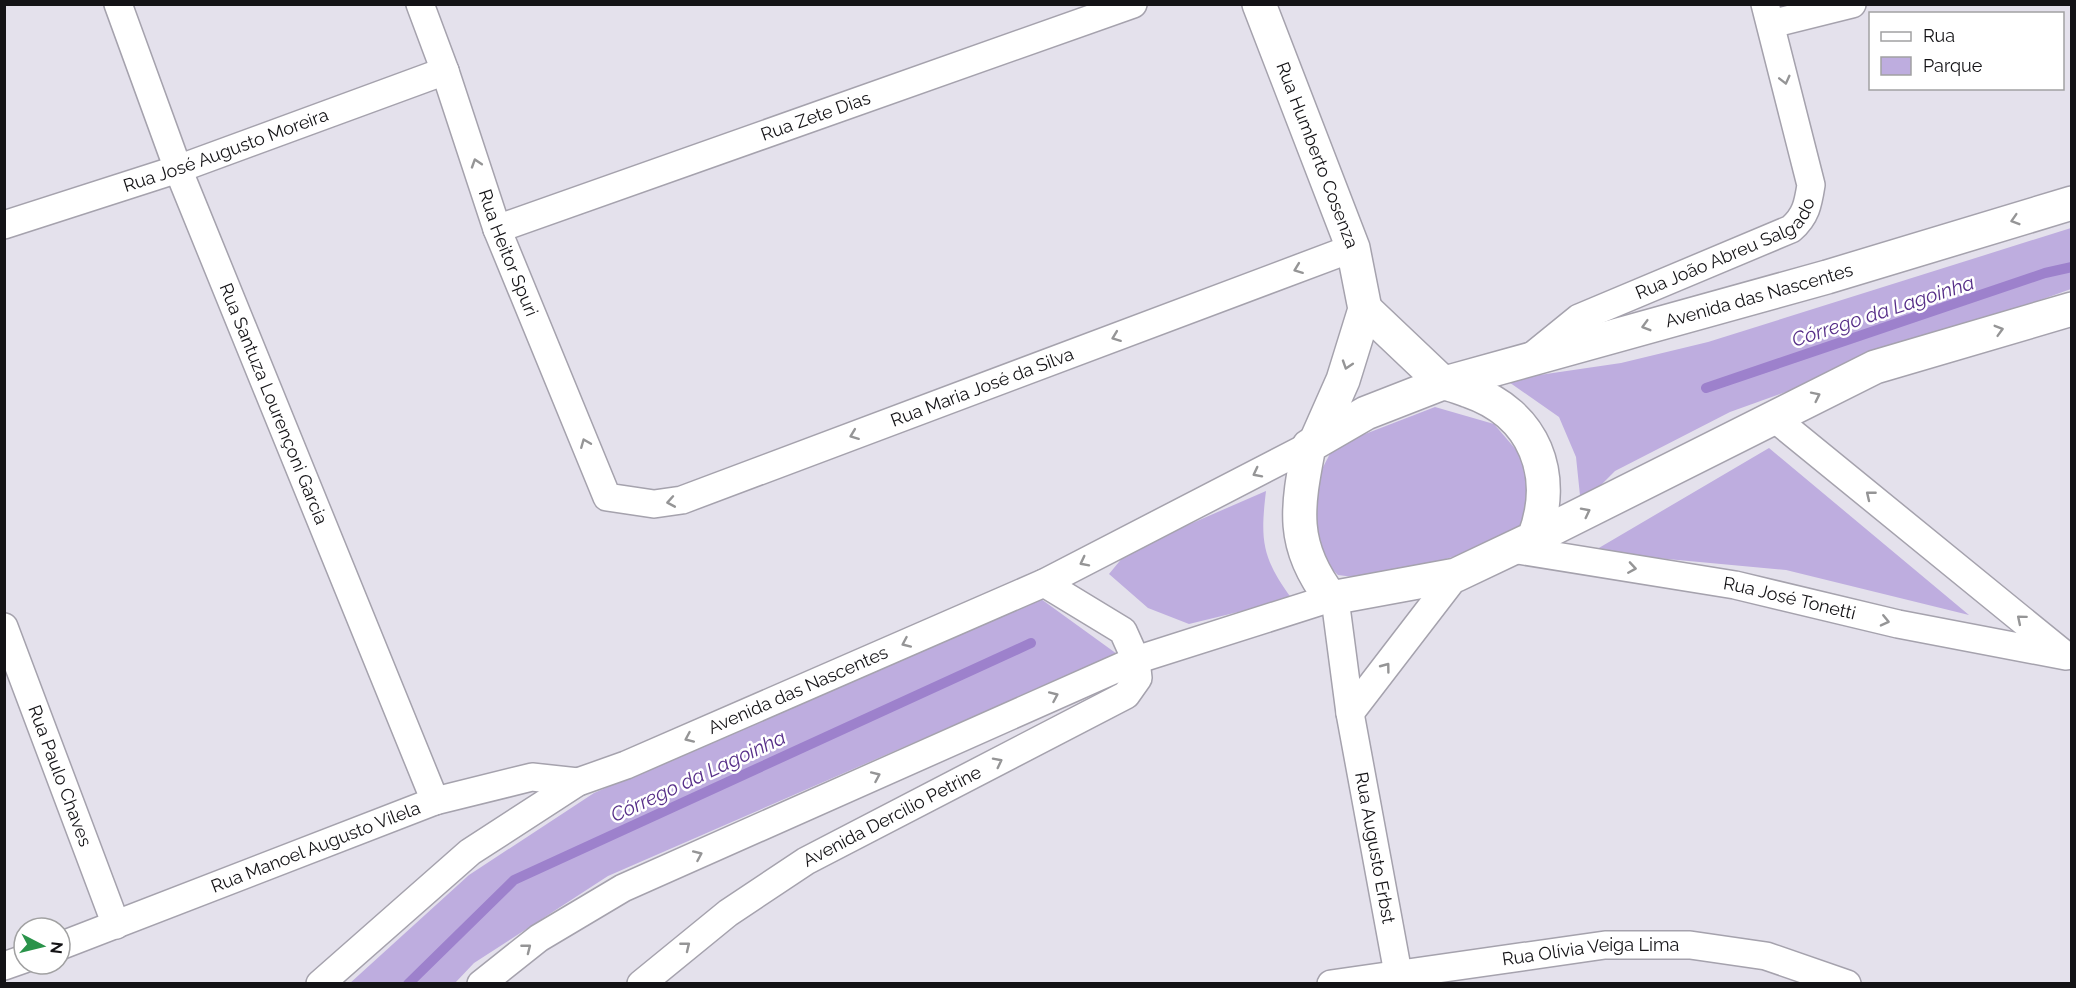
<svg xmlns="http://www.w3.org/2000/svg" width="2076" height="988" font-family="Raleway,sans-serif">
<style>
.green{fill:#beaddf}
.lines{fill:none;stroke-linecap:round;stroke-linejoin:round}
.stream{stroke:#9d81cc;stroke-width:10}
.street-casing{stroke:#a5a2ad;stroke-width:30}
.secondary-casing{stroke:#a5a2ad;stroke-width:36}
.street{stroke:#fff;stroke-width:27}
.secondary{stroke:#fff;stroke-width:33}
.oneway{stroke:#959596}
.labels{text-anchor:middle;stroke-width:5;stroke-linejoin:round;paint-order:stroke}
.street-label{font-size:18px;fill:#141316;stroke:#fff}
.water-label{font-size:20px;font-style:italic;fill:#572f89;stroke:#fff}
</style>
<rect width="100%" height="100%" fill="#e4e1ec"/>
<!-- green -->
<g class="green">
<polygon points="2071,228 2071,289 1730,412 1615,471 1581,505 1576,457 1559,417 1506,380 1621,363 1708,342"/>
<polygon points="1435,407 1494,424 1524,459 1533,505 1518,537 1377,580 1338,575 1315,553 1309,494 1334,446"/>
<polygon points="1769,448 1969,615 1786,570 1592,552"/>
<path d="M1266,491C1260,541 1262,558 1292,599L1189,624L1148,608L1109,574L1128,551Z"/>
<polygon points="1041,599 1117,654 608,876 474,963 455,983 349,984 469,875 594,793"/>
</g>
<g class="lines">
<!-- stream -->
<g class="stream">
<polyline points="1706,388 2045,273 2072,267"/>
<polyline points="408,984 514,880 1031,643"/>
</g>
<!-- street casing -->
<g class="street-casing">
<g id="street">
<path id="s1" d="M118,4L178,169L435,801"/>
<path id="s2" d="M420,4L445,71L497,229L607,497L654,504L682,500L1353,248"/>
<polyline points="1771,24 1852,4"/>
<path id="s3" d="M4,225L178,169L445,71"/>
<path id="s4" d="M497,229L1133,4"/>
<path id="s5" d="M1531,357L1579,318L1791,229C1806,216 1808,204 1811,185L1765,4"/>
<polyline points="1773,417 2065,655"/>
<path id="s6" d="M1512,549L1735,585L1898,624L2066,656"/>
<path id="s7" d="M1335,599L1350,713L1400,984"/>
<path id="s8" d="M4,627L116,925"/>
<polyline points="1350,713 1456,575"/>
<path id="s9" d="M60,946L435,801L532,777L578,782"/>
<polyline points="4,966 24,959"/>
<path id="s10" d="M320,984L470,852L578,782L626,765L1044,583L1309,446"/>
<polyline points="481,984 539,938 623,888 1136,660 1331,598"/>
<path id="s11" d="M641,984L728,913L806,861L1126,695L1138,678L1136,660L1123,631L1044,583"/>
<path id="s12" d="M1331,984L1605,945H1690L1766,956L1847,984"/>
</g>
</g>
<!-- secondary casing -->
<g class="secondary-casing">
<g id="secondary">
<path id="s13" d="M1259,4L1353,248L1365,309L1343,380L1316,441"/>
<polyline points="1365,309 1443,383"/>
<path d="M1443,383C1452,384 1461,388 1469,391C1535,414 1558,475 1534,538L1456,575L1331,598C1290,545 1297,508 1309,446L1366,413Z"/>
<path id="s14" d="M1445,383L1827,277L2072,203"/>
<polyline points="1534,538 1875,367 2072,309"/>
</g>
</g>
<!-- street -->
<use href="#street" class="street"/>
<!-- secondary -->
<use href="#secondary" class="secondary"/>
</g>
<!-- one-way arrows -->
<defs><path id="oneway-chevron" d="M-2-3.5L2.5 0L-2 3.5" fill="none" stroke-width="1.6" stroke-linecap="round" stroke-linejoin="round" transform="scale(1.5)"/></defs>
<g class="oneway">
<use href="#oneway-chevron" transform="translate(1785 80) rotate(76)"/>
<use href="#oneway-chevron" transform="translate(476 163) rotate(-108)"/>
<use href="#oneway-chevron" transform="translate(2015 220) rotate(163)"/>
<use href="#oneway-chevron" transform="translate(1298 269) rotate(159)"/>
<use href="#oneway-chevron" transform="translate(1646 326) rotate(164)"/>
<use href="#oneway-chevron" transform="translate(1999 330) rotate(-16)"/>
<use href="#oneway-chevron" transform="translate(1116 337) rotate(159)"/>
<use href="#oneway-chevron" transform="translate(1347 365) rotate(108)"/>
<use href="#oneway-chevron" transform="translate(1816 396) rotate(-26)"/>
<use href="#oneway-chevron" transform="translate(854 435) rotate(159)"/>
<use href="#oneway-chevron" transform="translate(585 443) rotate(-112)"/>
<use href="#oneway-chevron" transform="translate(1257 473) rotate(153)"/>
<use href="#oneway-chevron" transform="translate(1870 495) rotate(-141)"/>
<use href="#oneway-chevron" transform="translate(671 502) rotate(170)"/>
<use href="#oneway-chevron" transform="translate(1586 512) rotate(-27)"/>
<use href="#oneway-chevron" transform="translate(1084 562) rotate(153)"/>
<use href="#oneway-chevron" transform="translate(1632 568) rotate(9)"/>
<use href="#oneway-chevron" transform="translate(2021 619) rotate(-140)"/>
<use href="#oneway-chevron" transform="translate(1885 621) rotate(13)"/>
<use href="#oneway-chevron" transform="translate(906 643) rotate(156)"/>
<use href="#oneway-chevron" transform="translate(1386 667) rotate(-53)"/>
<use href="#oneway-chevron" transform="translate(1054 696) rotate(-24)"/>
<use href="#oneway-chevron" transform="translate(689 738) rotate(156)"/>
<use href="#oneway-chevron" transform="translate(998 762) rotate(-27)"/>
<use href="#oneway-chevron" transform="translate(876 776) rotate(-24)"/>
<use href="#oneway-chevron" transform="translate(698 855) rotate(-24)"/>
<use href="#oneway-chevron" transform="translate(686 946) rotate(-39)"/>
<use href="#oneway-chevron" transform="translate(527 948) rotate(-38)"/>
</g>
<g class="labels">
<!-- street labels -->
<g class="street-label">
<text dy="6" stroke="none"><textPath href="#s4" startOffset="338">Rua Zete Dias</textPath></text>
<text dy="6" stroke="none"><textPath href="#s3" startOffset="234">Rua José Augusto Moreira</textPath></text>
<text dy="6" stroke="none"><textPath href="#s13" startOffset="162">Rua Humberto Cosenza</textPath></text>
<text dy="6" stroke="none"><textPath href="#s5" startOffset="226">Rua João Abreu Salgado</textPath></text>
<text dy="6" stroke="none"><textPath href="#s2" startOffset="264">Rua Heitor Spuri</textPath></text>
<text dy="6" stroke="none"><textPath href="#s14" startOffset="326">Avenida das Nascentes</textPath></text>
<text dy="6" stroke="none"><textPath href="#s2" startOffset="924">Rua Maria José da Silva</textPath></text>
<text dy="6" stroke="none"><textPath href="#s1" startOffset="429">Rua Santuza Lourençoni Garcia</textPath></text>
<text dy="6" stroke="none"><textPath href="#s6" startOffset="282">Rua José Tonetti</textPath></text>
<text dy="6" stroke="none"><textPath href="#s10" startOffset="567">Avenida das Nascentes</textPath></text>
<text dy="6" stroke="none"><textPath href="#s8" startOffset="159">Rua Paulo Chaves</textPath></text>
<text dy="6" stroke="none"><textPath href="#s11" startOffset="303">Avenida Dercilio Petrine</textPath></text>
<text dy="6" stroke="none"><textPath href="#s9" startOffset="274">Rua Manoel Augusto Vilela</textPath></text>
<text dy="6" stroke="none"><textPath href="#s7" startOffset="252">Rua Augusto Erbst</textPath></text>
<text dy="6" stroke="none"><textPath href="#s12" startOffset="262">Rua Olívia Veiga Lima</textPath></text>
</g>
<!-- water labels -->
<g class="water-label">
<text transform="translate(1883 311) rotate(-18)" y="7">Córrego da Lagoinha</text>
<text transform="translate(698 776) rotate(-25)" y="7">Córrego da Lagoinha</text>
</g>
</g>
<!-- border -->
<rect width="2076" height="988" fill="none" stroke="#141316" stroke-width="12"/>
<!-- legend -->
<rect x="1869" y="12" width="195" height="78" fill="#ffffff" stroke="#a1a1a2" stroke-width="1.5"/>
<rect x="1881" y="32" width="30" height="9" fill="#ffffff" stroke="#a1a1a2" stroke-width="1.5"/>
<text x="1923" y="42" font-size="18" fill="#141316">Rua</text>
<rect x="1881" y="57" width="30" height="18" fill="#beaddf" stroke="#a1a1a2" stroke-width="1.5"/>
<text x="1923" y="72" font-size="18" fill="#141316">Parque</text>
<!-- north arrow -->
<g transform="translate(42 946) rotate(97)"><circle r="28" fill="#ffffff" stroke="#a1a1a2" stroke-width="1.5"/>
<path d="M0-4.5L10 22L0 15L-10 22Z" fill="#2a934a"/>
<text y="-9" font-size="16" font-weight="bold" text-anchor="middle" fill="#141316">N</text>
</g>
</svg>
